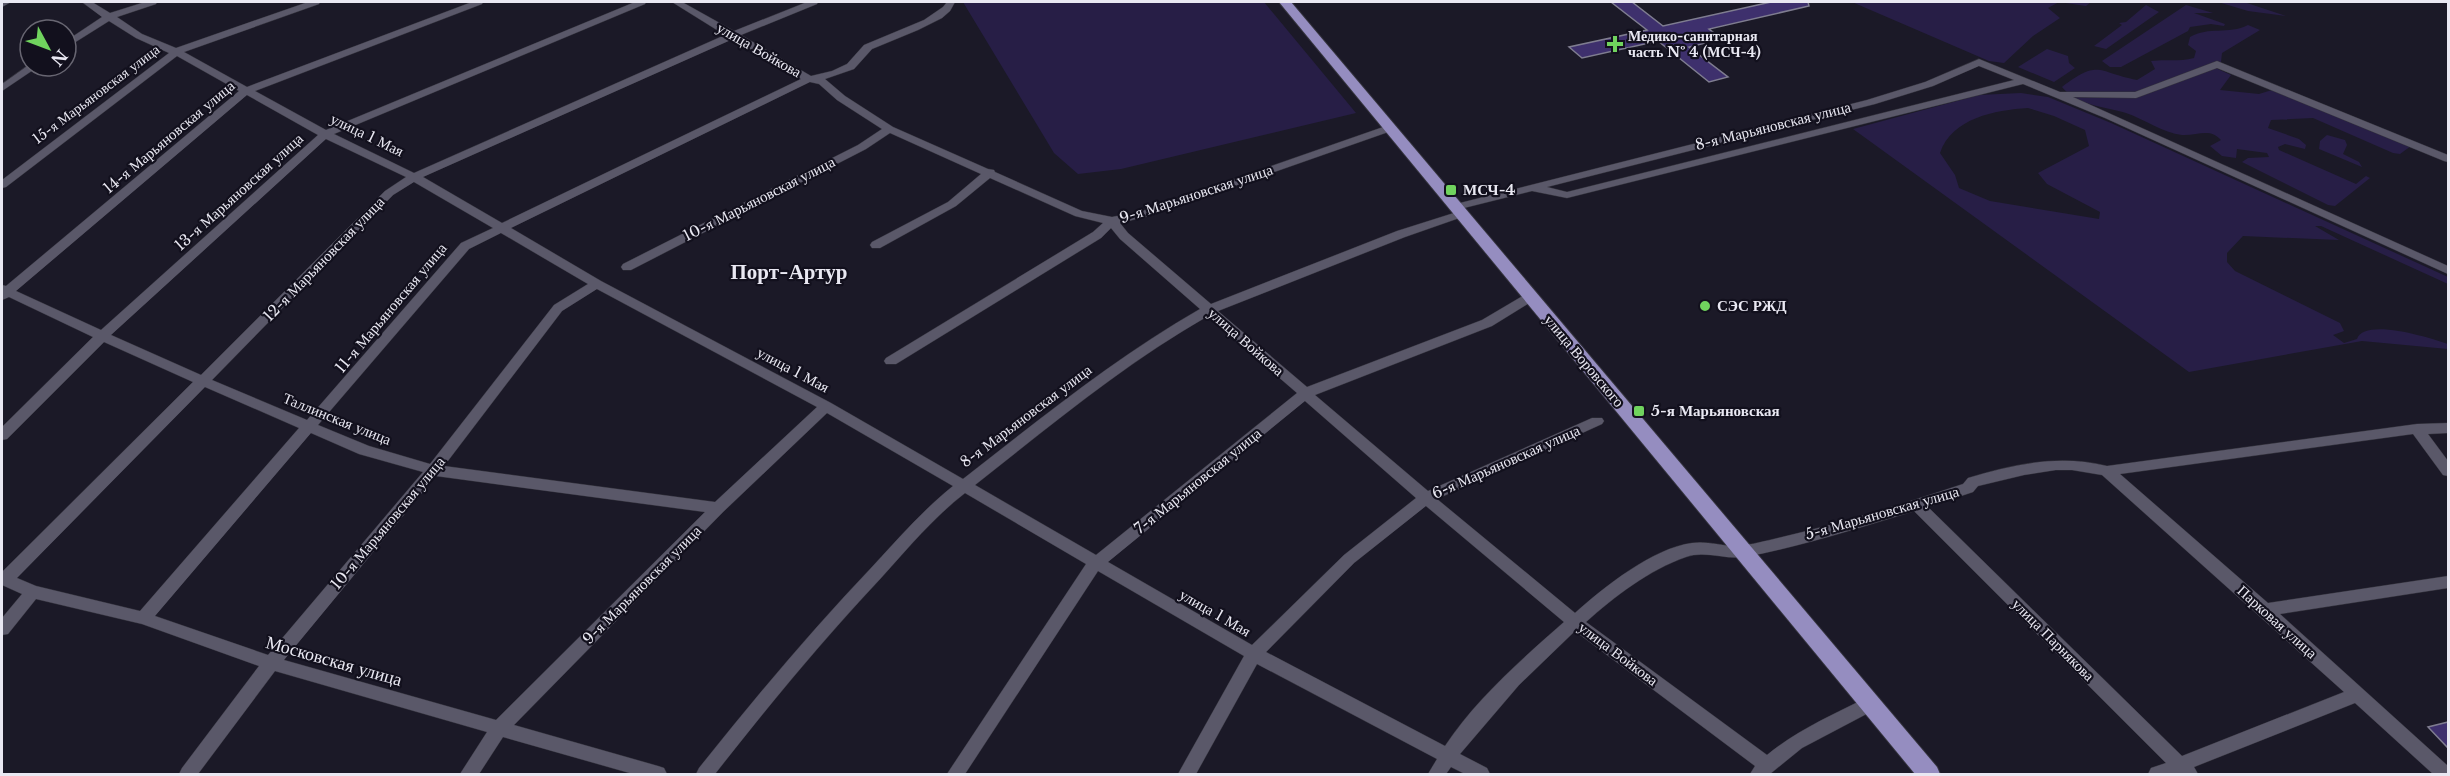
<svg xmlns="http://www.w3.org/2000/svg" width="2450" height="776" font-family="'Libre Baskerville',serif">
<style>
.green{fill:#271e46;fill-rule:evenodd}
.building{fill:#3e306d;stroke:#7f7d90;stroke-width:1.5}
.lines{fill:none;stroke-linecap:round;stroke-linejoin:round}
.street-casing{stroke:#33323c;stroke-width:1}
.primary-casing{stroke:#33323c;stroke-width:2}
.street{fill:#5a5869;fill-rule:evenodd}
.primary{fill:#958dc0;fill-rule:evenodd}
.poi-dot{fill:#70d35e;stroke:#12101d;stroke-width:2}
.labels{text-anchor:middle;stroke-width:4.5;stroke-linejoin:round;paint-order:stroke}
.far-poi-label{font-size:14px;font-weight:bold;fill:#e9e8f2;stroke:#12101d;text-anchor:start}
.far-street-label{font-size:14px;fill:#e9e8f2;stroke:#12101d}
.street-label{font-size:15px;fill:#e9e8f2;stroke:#12101d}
.poi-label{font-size:15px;font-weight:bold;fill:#e9e8f2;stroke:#12101d;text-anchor:start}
.near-street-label{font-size:18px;fill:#e9e8f2;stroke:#12101d}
.district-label{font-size:21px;font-weight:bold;fill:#e9e8f2;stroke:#12101d}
</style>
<rect width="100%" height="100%" fill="#1b1927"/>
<!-- green -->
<g class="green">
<polygon points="963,2 1264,2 1356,113 1121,169 1078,174 1054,153"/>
<polygon points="1852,2 2091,2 2086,6 2059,2 2048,8 2060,18 2033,36 2004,63 1989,61"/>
<polygon points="2218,2 2244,2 2286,16 2248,11"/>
<polygon points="2146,5 2159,12 2106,49 2094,46 2122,25 2119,23 2126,22"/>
<polygon points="2186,5 2213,13 2194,13 2225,24 2224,26 2211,24 2190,27 2188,31 2121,67 2110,67 2102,61"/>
<path d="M2248,25L2260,30L2222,53L2221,62L2211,66L2231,75L2220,90L2259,94L2272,90L2411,146L2400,154L2393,153L2313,118L2271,120L2268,128L2299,139L2306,145L2305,149L2285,144L2278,147L2279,150L2356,184L2366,176L2370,178L2335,206L2328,205L2242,162L2248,158L2269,157L2267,153L2237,149L2236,158L2222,156L2210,146L2221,140C2210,127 2197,136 2182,135C2163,133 2144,119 2126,113C2104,106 2077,106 2062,87C2100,58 2098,73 2137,80L2155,69L2151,61C2166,59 2178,62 2194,58L2196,51L2188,45L2190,37C2209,26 2228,35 2248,25Z"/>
<polygon points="2047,49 2068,56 2069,63 2075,68 2054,82 2018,67"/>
<path d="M2021,93L2048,97L2111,123L2448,277V284L2321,226H2315L2339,240L2243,236L2227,253V262L2235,271L2340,323L2344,331L2333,335L2344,343L2357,339C2364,317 2431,338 2448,344V349L2362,341L2189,372L1853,129L1979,95ZM2028,108L2054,116L2085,130L2089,146L2038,173L2047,184L2100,212L2099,219L1990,201L1959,188L1955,175L1940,153C1952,118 1995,110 2028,108Z"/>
<polygon points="2327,135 2345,140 2347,145 2343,154 2359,162 2362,167 2319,149 2320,141"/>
</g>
<!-- building -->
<g class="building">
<polygon points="1611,2 1632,2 1663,26 1771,2 1808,2 1809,6 1709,29 1722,39 1689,47 1728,77 1709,82 1658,41 1582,58 1569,47 1647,30"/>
<polygon points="2448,722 2448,748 2428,727"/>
</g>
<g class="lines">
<!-- street casing -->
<g class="street-casing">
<g id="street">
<polygon points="2,2 11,2 2,7"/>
<path d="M82,2H92L110,13L145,2H157L156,4L117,17L142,34L176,48L308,2H320L319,4L184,52L247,87L472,2H483L482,4L255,91L326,130L635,2H646L645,4L334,134L414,173L725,35L672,2H682L734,31L807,2H818L817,4L741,35L811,76L832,71L847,64L864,45L924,20L943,7L947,2H955L950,11L942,18L918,30L872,49L854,69L825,79L845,96L893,127L988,169L994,170L995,172L1082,211L1112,217L1142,211L1386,126H1394V130L1149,216L1120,223L1128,233L1211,304L1397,231L1457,212H1465L1467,214L1465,216L1405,237L1218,311L1307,387L1482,320L1526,294H1534L1536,297L1534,300L1492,326L1315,395L1428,491L1592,418H1602L1604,421L1602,424L1437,499L1575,613C1604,587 1653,548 1692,543C1706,541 1719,545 1733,546C1746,546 1761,542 1774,539C1838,524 1900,505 1963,484L1968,478C2014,464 2060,454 2107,466L2417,424L2448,423V433L2428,434L2448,461V476L2443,475L2413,434L2120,474L2268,603L2448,576V588L2280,614L2448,766V774H2433L2355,703L2194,767L2198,774H2148L2151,768L2166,763L1914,511C1859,528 1802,546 1745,557C1726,560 1705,550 1686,557C1649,570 1615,596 1586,622L1767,755C1796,731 1830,716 1864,699L1870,697L1876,699L1878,704L1876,709L1802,748L1770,774H1750L1755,766L1575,631L1519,685L1460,754L1487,768L1490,774H1465L1451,767L1446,774H1428L1437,759L1257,664L1196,774H1178L1244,656L1098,571L965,774H947L1086,564L965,493C933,518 908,548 881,578C822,641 768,706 715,774H696L699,768C754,699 811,631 872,567C898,539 923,510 953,486L827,413L723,512L514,725L658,766L664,768L667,774H633L503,737L479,774H460L487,732L275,671L198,774H179L182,768L259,666L142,624L36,599L8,634L2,635V618L22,594L2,585V572L193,382L104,342L7,439L2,440V427L93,337L9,297L2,300V285L6,286L239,91L177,56L6,187L2,188V180L169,53L136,38L109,21L66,48V41L102,17ZM733,39L801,79L502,223L423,177ZM810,82L819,84L837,100L882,129L858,145L623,264L621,267L623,270H631L866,149L890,133L981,174L948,202L872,242L870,245L872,248H880L956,206L990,178L1075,216L1103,223L1093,232L886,358L884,361L886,364H896L1101,238L1111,228L1120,239L1200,309C1116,357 1040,419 963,479L831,403L601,281L511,228ZM247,95L318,135L101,330L16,291ZM326,139L406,177L385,191L201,375L111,335ZM414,182L493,228L461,243L307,420L212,380L393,195ZM501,233L588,284L554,305L430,464L369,446L318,425L469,249ZM597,289L817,407L715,502L444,466L562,311ZM1208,316L1297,393L1096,555L975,485C1050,426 1124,364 1208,316ZM205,387L299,428L140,611L36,586L17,578ZM1305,401L1416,498L1344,555L1252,645L1108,562ZM311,433L359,454L423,472L268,655L155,616ZM2056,470H2072L2102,475L2344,692L2182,756L1928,507L1973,492L1978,486L2024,475ZM436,476L705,512L496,720L284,660ZM1426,506L1564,622C1522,659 1476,699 1445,746L1266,652L1354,563Z"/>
<path d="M1979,59L2060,92H2135L2217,61L2448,155V162L2444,161L2217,68L2136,98L2073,97L2448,266V274L2105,118L2023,84L1567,198L1532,191L1456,210L1450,207L1452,205L1867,100L1925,82ZM1979,66L2014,80L1567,192L1547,187L1875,104L1933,86Z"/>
<polygon points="30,64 30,66 39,66 2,91 2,84"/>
</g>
</g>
<!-- primary casing -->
<g class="primary-casing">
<polygon id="primary" points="1279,2 1291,2 1937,767 1940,774 1915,774"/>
</g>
<!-- street -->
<use href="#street" class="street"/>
<!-- primary -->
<use href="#primary" class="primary"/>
</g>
<!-- markers -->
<g class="poi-dot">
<path d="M1612 35h6v6h6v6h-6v6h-6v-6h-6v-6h6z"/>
<rect x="1445" y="184" width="12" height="12" rx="3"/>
<circle cx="1705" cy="306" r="6"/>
<rect x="1633" y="405" width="12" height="12" rx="3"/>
</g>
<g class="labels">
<!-- far-poi labels -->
<g class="far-poi-label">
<text x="1628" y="41">Медико-санитарная<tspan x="1628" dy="16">часть № 4 (МСЧ-4)</tspan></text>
</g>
<!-- far-street labels -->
<g class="far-street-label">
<text transform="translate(96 94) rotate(-37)" y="5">15-я Марьяновская улица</text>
</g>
<!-- street labels -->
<g class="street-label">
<text transform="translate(759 50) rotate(30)" y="5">улица Войкова</text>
<text transform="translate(1773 126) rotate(-14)" y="5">8-я Марьяновская улица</text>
<text transform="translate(367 135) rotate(26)" y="5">улица 1 Мая</text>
<text transform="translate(169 137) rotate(-40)" y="5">14-я Марьяновская улица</text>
<text transform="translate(239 192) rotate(-42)" y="5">13-я Марьяновская улица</text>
<text transform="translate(1196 194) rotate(-18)" y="5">9-я Марьяновская улица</text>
<text transform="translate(759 199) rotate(-27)" y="5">10-я Марьяновская улица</text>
<text transform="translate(324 259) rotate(-46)" y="5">12-я Марьяновская улица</text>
<text transform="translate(391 308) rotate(-50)" y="5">11-я Марьяновская улица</text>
<text transform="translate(1246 342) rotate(41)" y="5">улица Войкова</text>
<text transform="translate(1584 361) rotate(50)" y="5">улица Воровского</text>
<text transform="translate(793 370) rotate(28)" y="5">улица 1 Мая</text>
<text transform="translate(1026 416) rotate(-37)" y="5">8-я Марьяновская улица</text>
<text transform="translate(337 419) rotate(22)" y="5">Таллинская улица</text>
<text transform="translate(1506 462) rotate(-24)" y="5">6-я Марьяновская улица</text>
<text transform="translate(1198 481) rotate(-39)" y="5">7-я Марьяновская улица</text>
<text transform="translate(1882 513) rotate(-16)" y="5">5-я Марьяновская улица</text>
<text transform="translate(388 523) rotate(-50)" y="5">10-я Марьяновская улица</text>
<text transform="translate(642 585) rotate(-45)" y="5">9-я Марьяновская улица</text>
<text transform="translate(1215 613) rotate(30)" y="5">улица 1 Мая</text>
<text transform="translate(2277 622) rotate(42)" y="5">Парковая улица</text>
<text transform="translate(2053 640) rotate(45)" y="5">улица Парнякова</text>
<text transform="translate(1618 654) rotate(37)" y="5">улица Войкова</text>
</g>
<!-- poi labels -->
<g class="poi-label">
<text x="1463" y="195">МСЧ-4</text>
<text x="1717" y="311">СЭС РЖД</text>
<text x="1651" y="416">5-я Марьяновская</text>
</g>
<!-- near-street labels -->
<g class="near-street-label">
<text transform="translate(334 661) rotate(16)" y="6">Московская улица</text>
</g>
<!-- district labels -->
<g class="district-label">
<text x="789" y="279">Порт-Артур</text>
</g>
</g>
<!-- border -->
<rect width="2450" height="776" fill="none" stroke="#e9e8f2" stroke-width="6"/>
<!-- north arrow -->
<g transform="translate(48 48) rotate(131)"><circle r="28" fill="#12101d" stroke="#686672" stroke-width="1.5"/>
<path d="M0-4.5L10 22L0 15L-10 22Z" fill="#70d35e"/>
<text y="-9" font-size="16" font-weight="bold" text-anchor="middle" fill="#e9e8f2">N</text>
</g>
</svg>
